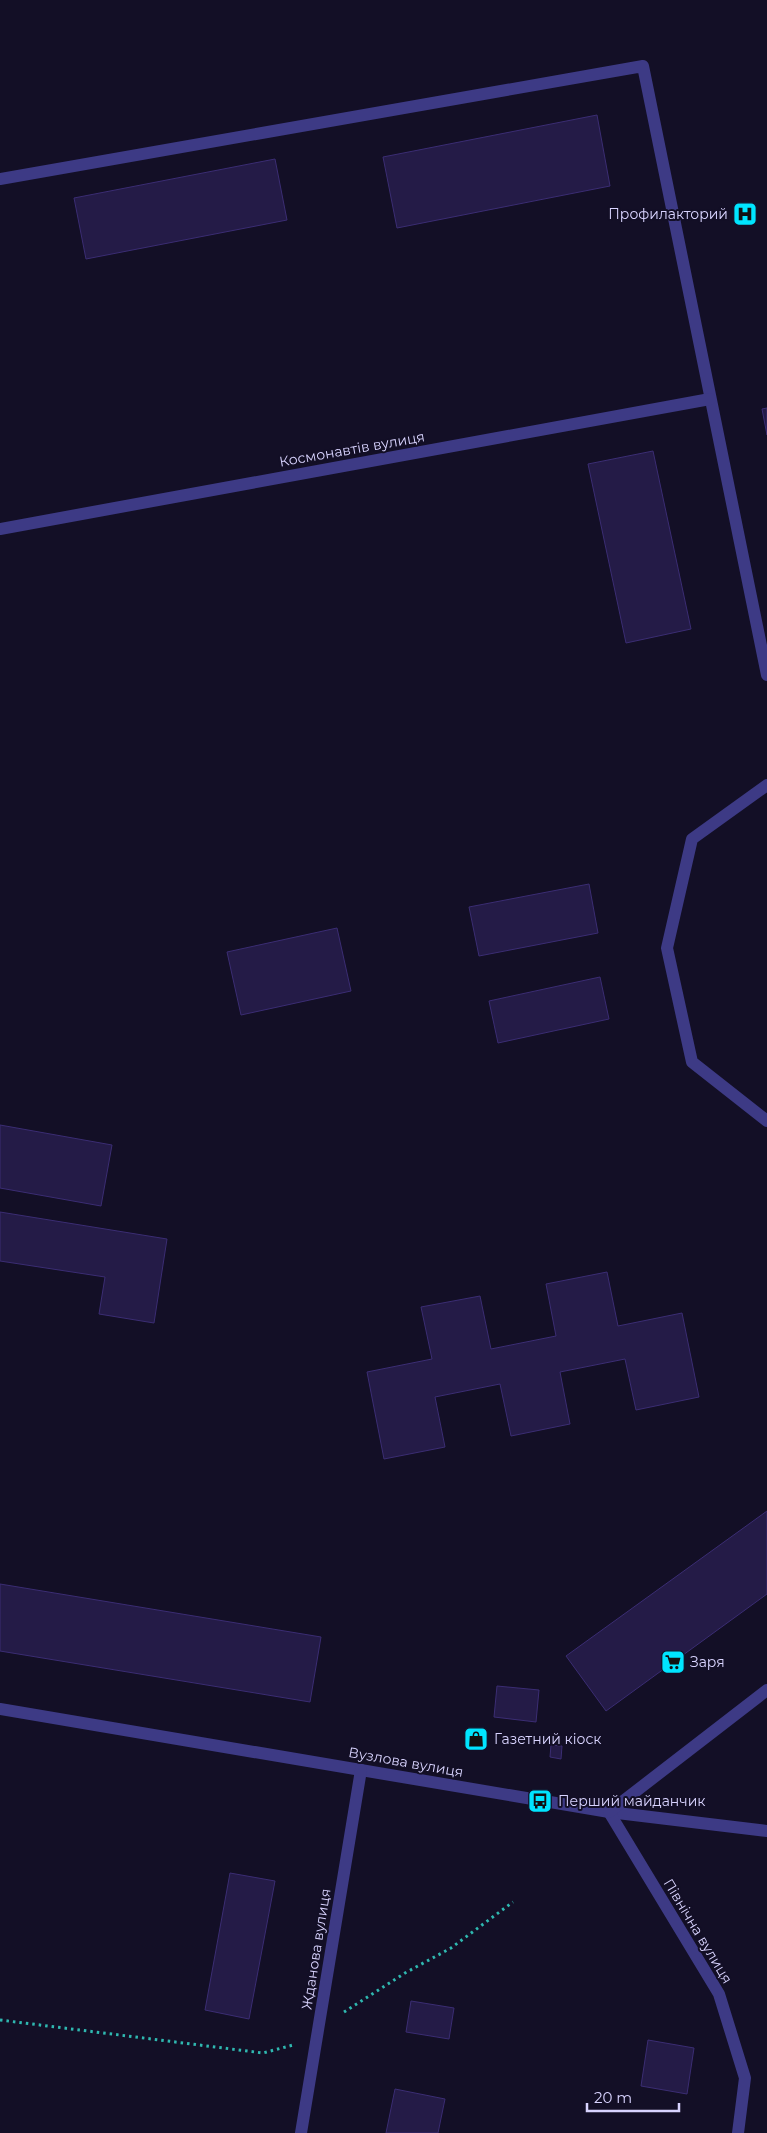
<svg xmlns="http://www.w3.org/2000/svg" width="767" height="2133" font-family="Montserrat,sans-serif">
<style>
.building{fill:#241b47;stroke:#3b2d73}
.lines{fill:none;stroke-linecap:round;stroke-linejoin:round}
.path{stroke:#2fb8b0;stroke-width:3;stroke-dasharray:2.5 4;stroke-linecap:butt}
.minor{stroke:#3d3a85;stroke-width:12}
.labels{text-anchor:middle;stroke-width:4;stroke-linejoin:round;paint-order:stroke}
.poi-label{font-size:14px;fill:#d9d4ff;stroke:#130f26;text-anchor:start}
.street-label{font-size:14px;fill:#d9d4ff;stroke:#130f26}
</style>
<rect width="100%" height="100%" fill="#130f26"/>
<!-- building -->
<g class="building">
<polygon points="597,115 610,186 397,228 383,157"/>
<polygon points="275,159 287,220 86,259 74,198"/>
<polygon points="767,408 767,435 762,409"/>
<polygon points="653,451 691,629 626,643 588,464"/>
<polygon points="589,884 598,933 479,956 469,907"/>
<polygon points="337,928 351,991 241,1015 227,952"/>
<polygon points="600,977 609,1019 498,1043 489,1001"/>
<polygon points="0,1125 112,1145 101,1206 0,1188"/>
<polygon points="0,1212 167,1239 154,1323 99,1314 105,1277 0,1261"/>
<polygon points="607,1272 618,1326 682,1313 699,1397 636,1410 625,1359 560,1372 570,1424 511,1436 500,1384 435,1397 445,1447 384,1459 367,1372 432,1359 421,1307 480,1296 491,1349 556,1336 546,1284"/>
<polygon points="767,1511 767,1594 606,1711 566,1656"/>
<polygon points="0,1584 321,1637 310,1702 0,1651"/>
<polygon points="497,1686 539,1690 536,1722 494,1717"/>
<polygon points="467,1731 487,1733 485,1748 466,1746"/>
<polygon points="551,1745 562,1746 561,1759 550,1757"/>
<polygon points="230,1873 275,1881 249,2019 205,2010"/>
<polygon points="411,2001 454,2008 449,2039 406,2032"/>
<polygon points="648,2040 694,2048 687,2094 641,2086"/>
<polygon points="395,2089 445,2099 438,2133 386,2133"/>
</g>
<g class="lines">
<!-- path -->
<g class="path">
<polyline points="344,2012 405,1973 451,1948 513,1902"/>
<polyline points="0,2020 263,2053 293,2045"/>
</g>
<!-- minor -->
<g class="minor">
<polyline points="0,179 643,66 767,675"/>
<polyline points="0,529 710,399"/>
<polyline points="767,785 692,839 667,948 692,1062 767,1121"/>
<polyline points="0,1709 609,1812 767,1831"/>
<polyline points="609,1812 719,1994 745,2078 738,2133"/>
<polyline points="609,1812 767,1690"/>
<polyline points="301,2133 361,1770"/>
</g>
</g>
<!-- icons -->
<defs>
<g id="hospital-square" transform="scale(1.25)"><rect x="-9" y="-9" width="18" height="18" rx="4" fill="#00e5ff" stroke="#130f26"/><path d="M-5-5h3v3.5h4V-5h3V5h-3V1.5h-4V5h-3Z" fill="#111"/></g>
<g id="supermarket-square" transform="scale(1.25)"><rect x="-9" y="-9" width="18" height="18" rx="4" fill="#00e5ff" stroke="#130f26"/><path d="M-6-5.5h2.5l.6 2H6L4.5 2H-2.5L-4.4-4H-6ZM-1.5 3.2a1.3 1.3 0 1 0 .1 0ZM3 3.2a1.3 1.3 0 1 0 .1 0Z" fill="#111"/></g>
<g id="shop-square" transform="scale(1.25)"><rect x="-9" y="-9" width="18" height="18" rx="4" fill="#00e5ff" stroke="#130f26"/><path d="M-5-2.5h2.3a2.7 3.5 0 0 1 5.4 0H5L5.5 6h-11ZM-1.5-2.5h3a1.5 2.3 0 0 0-3 0Z" fill="#111"/></g>
<g id="bus-square" transform="scale(1.25)"><rect x="-9" y="-9" width="18" height="18" rx="4" fill="#00e5ff" stroke="#130f26"/><path d="M-5-6H5V4H4V6H2V4H-2V6H-4V4H-5ZM-3.5-4V0h7V-4ZM-3.5 1.2v1.5H-2V1.2ZM2 1.2v1.5H3.5V1.2Z" fill="#111"/></g>
</defs>
<g fill-rule="evenodd">
<use href="#hospital-square" x="745" y="214"/>
<use href="#supermarket-square" x="673" y="1662"/>
<use href="#shop-square" x="476" y="1739"/>
<use href="#bus-square" x="540" y="1801"/>
</g>
<g class="labels">
<!-- poi labels -->
<g class="poi-label">
<text x="728" y="219" text-anchor="end">Профилакторий</text>
<text x="690" y="1667">Заря</text>
<text x="494" y="1744">Газетний кіоск</text>
<text x="558" y="1806">Перший майданчик</text>
</g>
<!-- street labels -->
<g class="street-label">
<text transform="translate(352 449) rotate(-10)" y="5">Космонавтів вулиця</text>
<text transform="translate(406 1762) rotate(10)" y="5">Вузлова вулиця</text>
<text transform="translate(698 1931) rotate(59)" y="5">Північна вулиця</text>
<text transform="translate(316 1949) rotate(-81)" y="5">Жданова вулиця</text>
</g>
</g>
<!-- scale -->
<path d="M587 2103v8h92v-8" fill="none" stroke="#d9d4ff" stroke-width="2.5"/>
<text x="594" y="2103" font-size="15" fill="#d9d4ff" stroke="#130f26" stroke-width="4" paint-order="stroke">20 m</text>
</svg>
